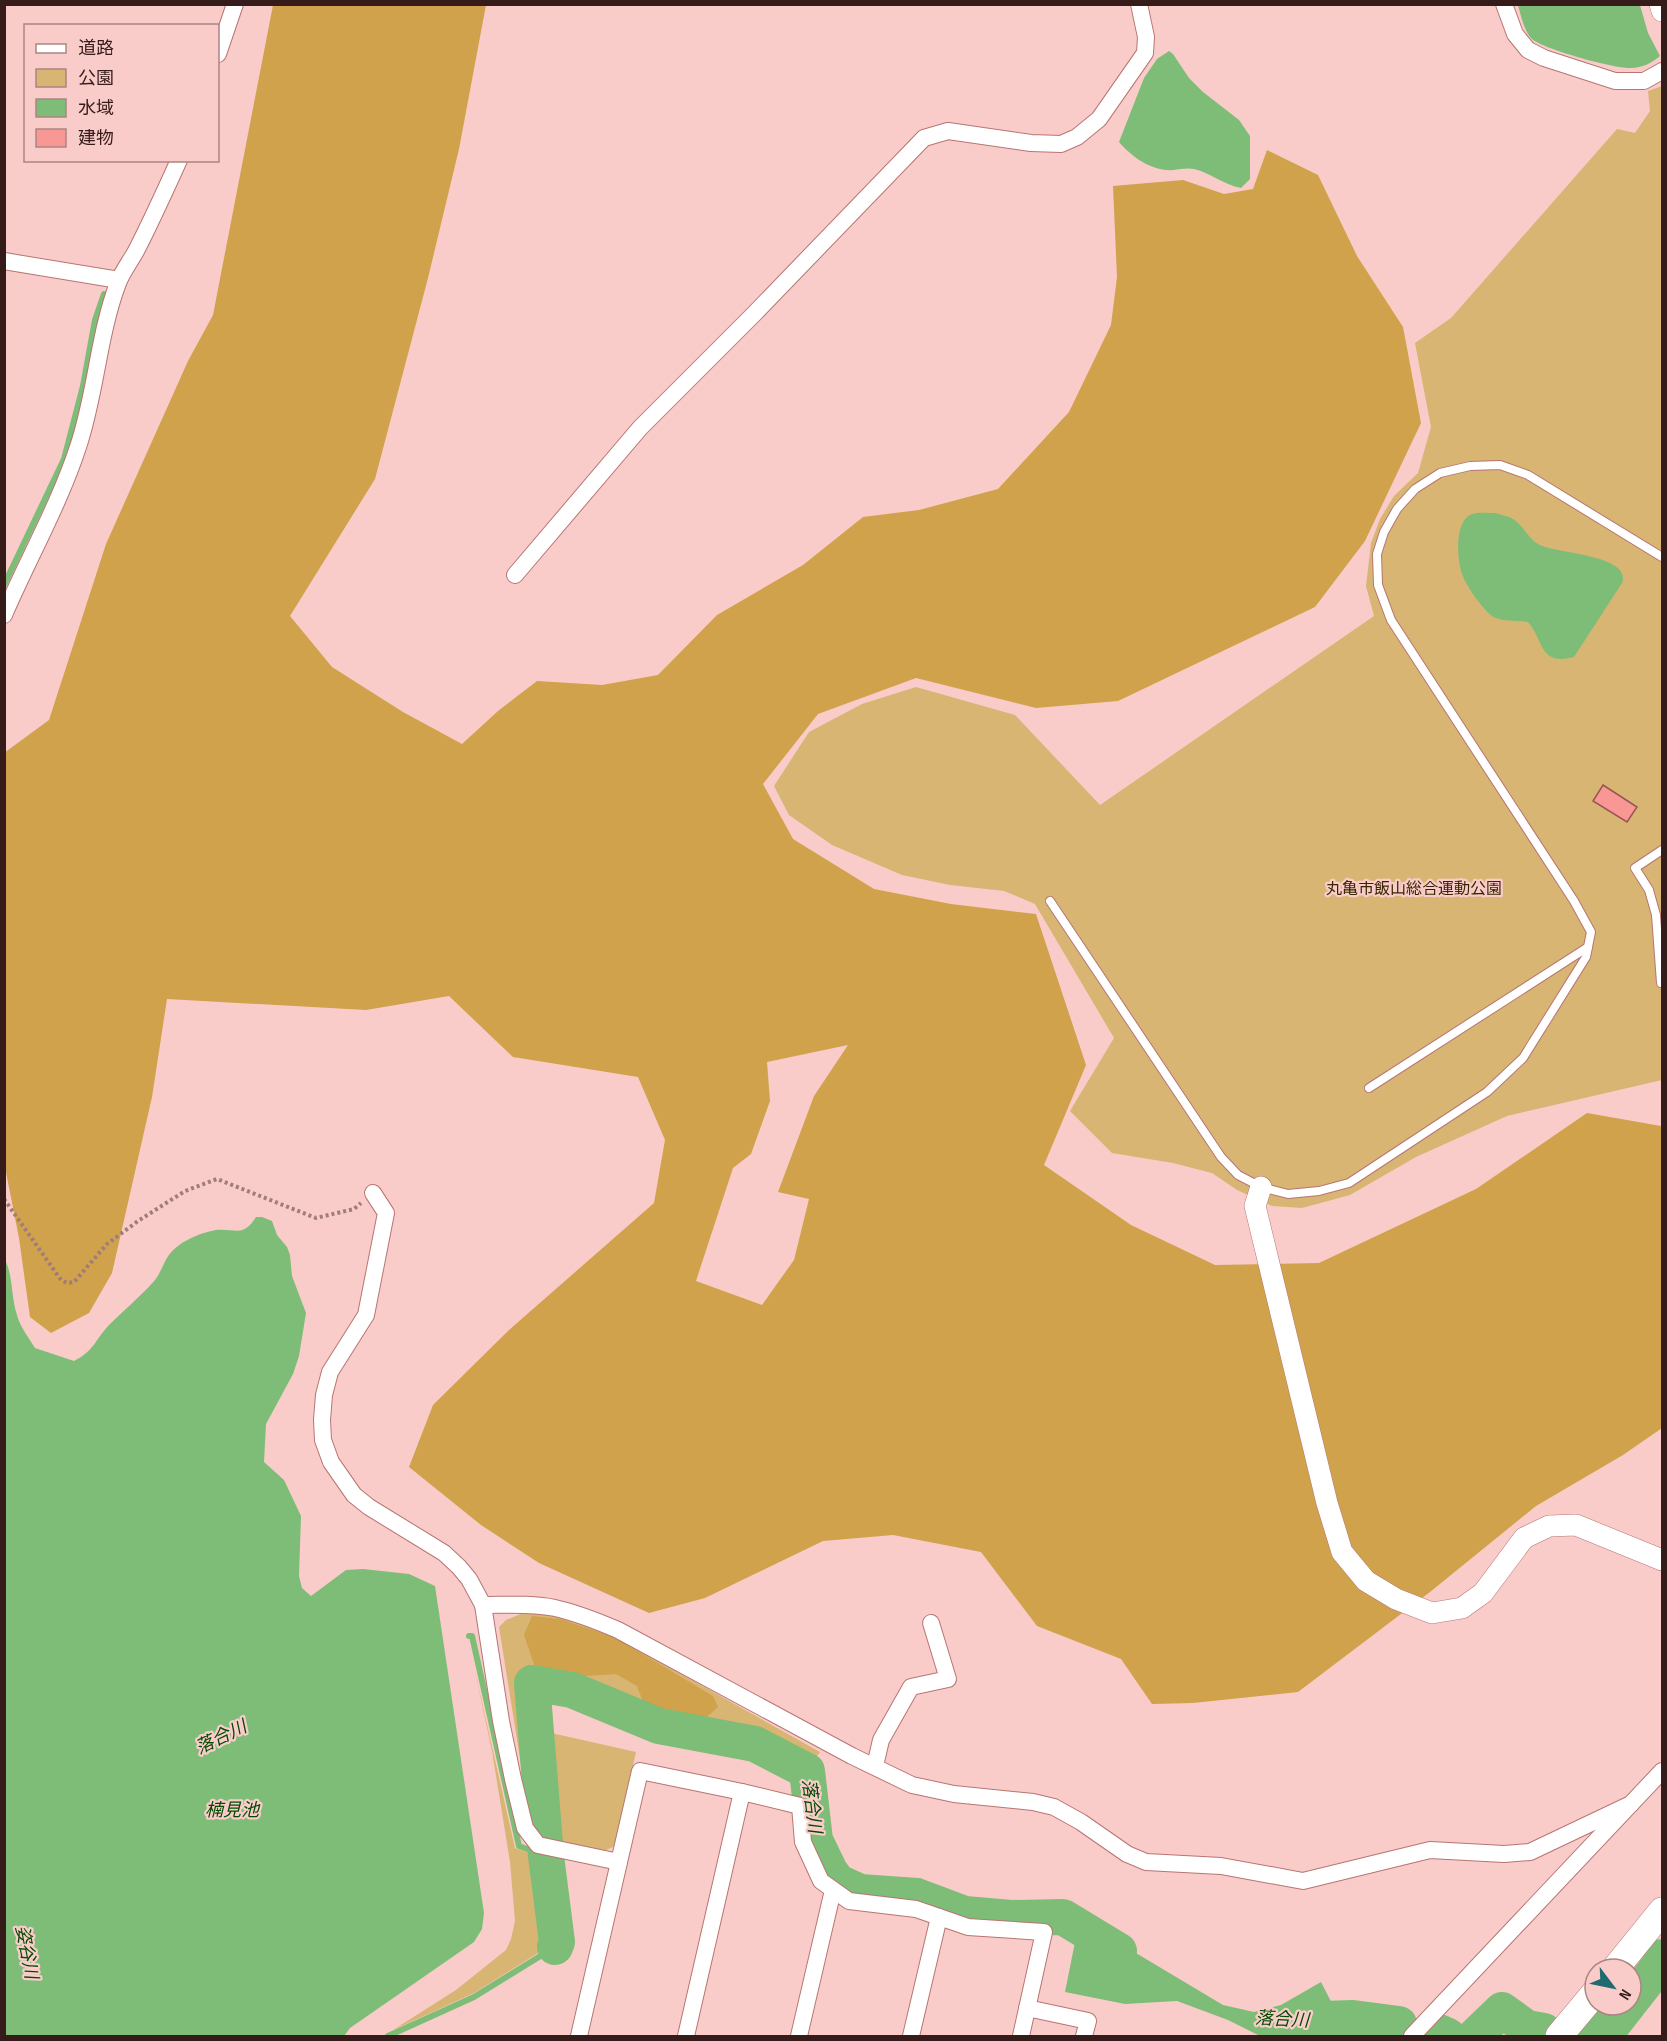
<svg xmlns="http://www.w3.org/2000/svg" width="1667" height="2041" font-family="'Sofia Sans Condensed','Noto Sans JP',sans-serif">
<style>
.green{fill:#d8b573}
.forest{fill:#cfa24b;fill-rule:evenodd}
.water{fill:#7dbd77}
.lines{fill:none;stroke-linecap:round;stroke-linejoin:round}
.stream{stroke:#7dbd77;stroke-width:6}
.river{stroke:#7dbd77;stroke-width:36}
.building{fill:#f89794;stroke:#975655;stroke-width:1.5}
.service-casing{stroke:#b87572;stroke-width:10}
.minor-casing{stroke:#b87572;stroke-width:18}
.tertiary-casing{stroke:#b87572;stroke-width:22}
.primary-casing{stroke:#b87572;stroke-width:28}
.path{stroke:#a07c7a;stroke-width:4;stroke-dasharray:3 3;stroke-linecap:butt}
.service{stroke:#fff;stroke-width:8}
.minor{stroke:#fff;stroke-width:16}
.tertiary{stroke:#fff;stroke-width:21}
.primary{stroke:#fff;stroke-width:27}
.labels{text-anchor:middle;stroke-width:4.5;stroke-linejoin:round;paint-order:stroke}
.park-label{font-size:16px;fill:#382600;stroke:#f9ccc9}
.water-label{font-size:18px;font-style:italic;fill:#034900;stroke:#f9ccc9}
</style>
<rect width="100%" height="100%" fill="#f9ccc9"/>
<!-- green -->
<g class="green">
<polygon points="1662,86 1662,1080 1507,1116 1416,1157 1350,1195 1302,1208 1272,1206 1237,1190 1212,1173 1173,1163 1112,1153 1070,1111 1114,1038 1035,904 1004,891 950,885 902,875 832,845 789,815 774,786 809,732 862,704 916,687 1015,715 1100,805 1374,616 1366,586 1371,543 1380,519 1394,496 1418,473 1431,427 1415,343 1451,318 1617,129 1635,133 1650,111 1648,91"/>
<polygon points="528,1611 557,1615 616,1635 674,1670 820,1752 809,1768 758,1740 656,1720 569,1686 527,1678 538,1826 527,1802 499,1627 506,1620"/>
<polygon points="474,1667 515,1848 542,1858 553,1942 551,1945 474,1993 393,2030 456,1990 506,1950 511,1939 515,1921 510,1862 492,1751"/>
<polygon points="538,1730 636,1752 615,1846 604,1851 550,1839"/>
</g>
<!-- forest -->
<g class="forest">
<path d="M273,5H486L459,149L428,278L375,479L290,616L332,667L403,712L462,744L498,711L537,681L602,685L658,675L717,615L803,565L863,517L919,510L998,489L1069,412L1111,325L1117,277L1113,186L1183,180L1224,194L1253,189L1267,150L1318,175L1357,256L1403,327L1421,423L1365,541L1315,607L1118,701L1036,708L916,678L818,714L763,784L793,839L874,889L951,904L1036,914L1086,1065L1044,1165L1131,1225L1215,1265L1319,1263L1476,1189L1587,1113L1661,1126L1662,1128V1428L1623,1455L1536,1506L1430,1592L1298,1692L1193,1703L1152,1704L1121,1659L1037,1626L981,1552L893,1535L823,1541L705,1598L649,1613L539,1563L481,1525L409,1467L433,1405L509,1330L654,1203L665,1140L638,1077L513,1057L449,996L366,1010L167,999L152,1097L112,1273L89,1313L51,1333L30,1317L19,1238L4,1162V753L49,720L106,544L188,361L213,315ZM848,1045L814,1096L778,1192L809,1199L794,1260L762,1305L696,1281L733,1168L751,1154L770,1101L767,1062Z"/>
<polygon points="532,1616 560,1619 614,1637 713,1696 718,1707 700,1723 645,1707 637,1686 616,1674 556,1678 535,1667 524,1635"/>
</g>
<!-- water -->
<g class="water">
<path d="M1518,5H1640L1648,33L1660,56C1652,63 1642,68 1631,68C1615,69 1543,49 1532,39C1524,31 1521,16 1518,5Z"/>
<path d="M1169,51L1173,54L1189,78L1203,92L1239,120L1250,136V179L1241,188C1224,185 1211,173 1194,169C1184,167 1175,171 1166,170C1147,168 1130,155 1119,142L1144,78L1157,59Z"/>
<path d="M1495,513C1501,515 1508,516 1513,519C1524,526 1528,539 1540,545C1554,553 1633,555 1622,583L1574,657C1539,666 1545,642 1528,622C1518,620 1500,622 1492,616C1482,608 1466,586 1462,574C1457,559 1454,521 1472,514C1478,512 1488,513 1495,513Z"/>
<path d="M256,1217H262L272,1221L277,1235L287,1247L290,1255L292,1276L306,1313L299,1356L293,1374L266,1424L264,1462L284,1480L301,1516L299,1576L302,1588L311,1596L346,1570L363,1569L409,1574L435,1586L484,1913L482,1929L474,1942L350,2028L344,2036H5V1260C13,1275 11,1297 17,1315C20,1327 29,1338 35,1348L74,1361C94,1351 95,1340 109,1325C124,1310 141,1296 155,1280C164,1268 164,1256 178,1246C188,1238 204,1232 216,1230C236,1228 243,1238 256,1217Z"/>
<polygon points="1079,1922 1094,1928 1223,2005 1254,2012 1281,2005 1321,1982 1345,2029 1304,2027 1292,2036 1260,2036 1228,2020 1177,2001 1125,2004 1065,1992"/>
</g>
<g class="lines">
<!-- stream -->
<g class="stream">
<polyline points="4,585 64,459 83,386 95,320 104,294"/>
<polyline points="469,1636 472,1636 519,1846 546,1856"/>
<polyline points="388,2036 474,1997 555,1947"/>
</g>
<!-- river -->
<g class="river">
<polyline points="555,1947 557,1942 546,1856 532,1683 572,1690 659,1726 755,1744 807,1771 815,1840 830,1871 838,1882 860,1892 917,1896 965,1914 1011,1918 1063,1917 1119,1951"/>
<polyline points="1631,2001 1658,1967 1662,1957"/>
<polyline points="1292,2020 1353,2018 1399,2024"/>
<polyline points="1439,2032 1448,2036"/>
<polyline points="1589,2034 1613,2024 1628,2005"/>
<polyline points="1475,2036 1502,2010 1527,2028 1544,2031"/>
</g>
</g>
<!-- building -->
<polygon class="building" points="1603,785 1637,807 1627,822 1593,801"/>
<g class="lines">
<!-- service casing -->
<g class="service-casing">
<g id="service">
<polyline points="1050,901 1221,1157 1238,1175 1261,1187 1288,1194 1319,1191 1349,1183 1487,1092 1523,1058 1586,957 1591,932 1574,901 1391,620 1378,585 1377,554 1384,532 1397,509 1415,489 1440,473 1470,466 1500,465 1528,475 1662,557"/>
<polyline points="1661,983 1656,915 1649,890 1635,868 1662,850"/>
<polyline points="1369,1088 1588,947"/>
</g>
</g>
<!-- minor casing -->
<g class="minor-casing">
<g id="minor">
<polyline points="1504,4 1515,34 1528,50 1544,58 1615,81 1644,81 1662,71"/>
<polyline points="218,54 235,4"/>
<polyline points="4,261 119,280"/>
<polyline points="515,575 640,428 753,315 924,138 948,131 1031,143 1061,144 1077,137 1099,119 1145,53 1146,37 1139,4"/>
<path d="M4,615C28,559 59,505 78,447C96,394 98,336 118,283C122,272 130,262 136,251C151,222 165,191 179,160"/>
<polyline points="373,1193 386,1213 366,1315 330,1372 324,1395 322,1420 323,1440 331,1462 354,1495 369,1507 444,1553 459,1567 469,1579 483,1605"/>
<polyline points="875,1766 881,1740 911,1687 948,1679 931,1623"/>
<path d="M619,1862L538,1845L525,1828L513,1779L501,1721L483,1605C506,1605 531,1603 555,1608C577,1613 597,1621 618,1630L852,1756L912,1785L954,1794L1033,1802L1054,1807L1081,1822L1127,1854L1146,1862L1221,1866L1303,1881L1430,1850L1504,1854L1530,1852L1631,1804"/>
<polyline points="1027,2008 1088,2021 1084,2036"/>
<polyline points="579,2036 640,1771 742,1792 800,1806 803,1842 821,1881 849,1901 916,1909 968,1927 1044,1932 1021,2036"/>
<polyline points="686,2036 742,1792"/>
<polyline points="799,2036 833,1890"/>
<polyline points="911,2036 939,1917"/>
<polyline points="1412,2036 1662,1771"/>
</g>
</g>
<!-- tertiary casing -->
<g class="tertiary-casing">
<g id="tertiary">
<polyline points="1660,4 1662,11"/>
<polyline points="1261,1187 1255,1206 1327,1503 1342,1552 1366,1581 1396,1599 1432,1613 1462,1608 1483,1593 1524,1538 1549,1526 1576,1525 1662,1560"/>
</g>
</g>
<!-- primary casing -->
<g class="primary-casing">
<g id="primary">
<polyline points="1615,1969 1662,1911"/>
<polyline points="1559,2036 1595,1993"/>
</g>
</g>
<!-- path -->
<polyline class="path" points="4,1199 61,1280 67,1283 74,1282 107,1244 138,1221 185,1191 217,1179 316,1218 354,1209 361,1203"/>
<!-- service -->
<use href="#service" class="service"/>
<!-- minor -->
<use href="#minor" class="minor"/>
<!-- tertiary -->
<use href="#tertiary" class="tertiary"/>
<!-- primary -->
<use href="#primary" class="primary"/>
</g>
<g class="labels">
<!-- park labels -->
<g class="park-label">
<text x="1414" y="894">丸亀市飯山総合運動公園</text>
</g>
<!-- water labels -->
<g class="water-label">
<text transform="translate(221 1737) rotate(-26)" y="6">落合川</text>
<text transform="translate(812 1806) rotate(83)" y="6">落合川</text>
<text x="232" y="1816">楠見池</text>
<text transform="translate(27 1952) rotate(79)" y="6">姿谷川</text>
<text transform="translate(1282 2019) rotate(3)" y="6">落合川</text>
</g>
</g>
<!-- border -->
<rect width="1667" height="2041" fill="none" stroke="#351b1a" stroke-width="12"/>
<!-- legend -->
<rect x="24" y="24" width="195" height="138" fill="#f9ccc9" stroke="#ab8583" stroke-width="1.5"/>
<rect x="36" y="44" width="30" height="9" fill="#ffffff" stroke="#ab8583" stroke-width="1.5"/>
<text x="78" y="54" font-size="18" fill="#351b1a">道路</text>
<rect x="36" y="69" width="30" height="18" fill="#d8b573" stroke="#ab8583" stroke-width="1.5"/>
<text x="78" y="84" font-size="18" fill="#351b1a">公園</text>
<rect x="36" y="99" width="30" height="18" fill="#7dbd77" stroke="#ab8583" stroke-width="1.5"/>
<text x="78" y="114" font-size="18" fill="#351b1a">水域</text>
<rect x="36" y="129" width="30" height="18" fill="#f89794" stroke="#ab8583" stroke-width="1.5"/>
<text x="78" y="144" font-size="18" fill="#351b1a">建物</text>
<!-- north arrow -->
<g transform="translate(1613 1987) rotate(122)"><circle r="28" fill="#f9ccc9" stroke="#ab8583" stroke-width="1.5"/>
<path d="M0-4.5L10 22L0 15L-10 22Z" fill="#1f6b70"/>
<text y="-9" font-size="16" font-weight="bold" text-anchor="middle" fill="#351b1a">N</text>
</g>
</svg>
